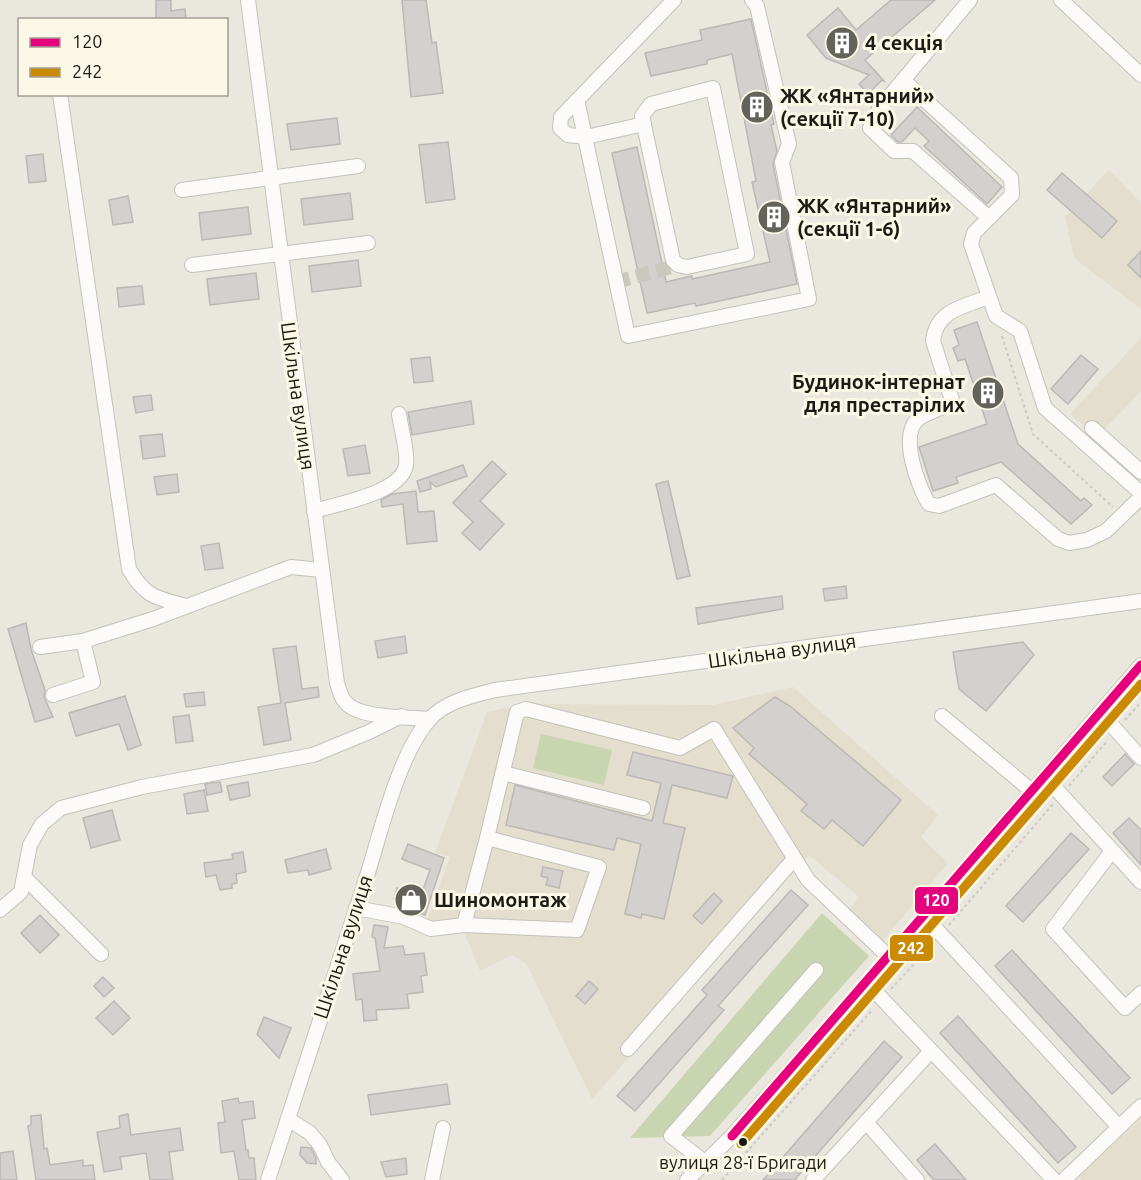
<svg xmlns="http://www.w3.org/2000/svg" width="1141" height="1180" font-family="Ubuntu,sans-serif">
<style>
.built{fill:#e3decd}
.green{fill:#c9d5b1}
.building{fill:#d3d0ce;stroke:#bbb8b6;stroke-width:1.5}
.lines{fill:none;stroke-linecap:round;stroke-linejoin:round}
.minor-tunnel{stroke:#cbc8c0;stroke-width:14;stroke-dasharray:14 7;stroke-linecap:butt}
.minor-casing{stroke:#c4c2bb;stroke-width:16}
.path{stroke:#c9c9c6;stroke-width:2;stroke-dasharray:3 3;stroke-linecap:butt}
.minor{stroke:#fcfbfa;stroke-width:14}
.bus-1-casing{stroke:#fcf8e7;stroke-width:14}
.bus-2-casing{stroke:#fcf8e7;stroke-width:14}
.bus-1{stroke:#e5007d;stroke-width:9}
.bus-2{stroke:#cb8a04;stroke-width:9}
.bus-dot{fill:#1b1a14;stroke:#fcf8e7;stroke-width:2}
.labels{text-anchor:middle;stroke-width:6;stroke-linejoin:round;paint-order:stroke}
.bus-label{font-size:18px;fill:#1b1a14;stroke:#fcf8e7}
.poi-label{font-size:20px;font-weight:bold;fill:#1b1a14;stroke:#fcf8e7;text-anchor:start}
.street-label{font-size:20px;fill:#1b1a14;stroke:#fcf8e7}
.line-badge{stroke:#fcf8e7;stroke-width:2}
.badge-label{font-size:16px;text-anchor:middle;font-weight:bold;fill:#fff}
</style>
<rect width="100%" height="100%" fill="#eae7de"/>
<!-- built -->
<g class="built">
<polygon points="1109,170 1141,203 1141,309 1074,258 1065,217"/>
<polygon points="1141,338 1141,391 1097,437 1070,414"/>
<polygon points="793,687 938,815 921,837 948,863 883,940 850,909 859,897 809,855 592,1099 526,963 512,955 480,971 464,932 428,919 450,857 435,853 487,712 524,704 713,705"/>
<polygon points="1141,1119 1141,1180 1081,1180 1078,1175"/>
</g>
<!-- green -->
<g class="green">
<polygon points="541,734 612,750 604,785 533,768"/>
<polygon points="822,913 869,956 710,1136 630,1138"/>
</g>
<!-- building -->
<g class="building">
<polygon points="156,0 171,0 171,11 185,9 186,20 156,20"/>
<polygon points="402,0 426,0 432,43 436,42 443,93 411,97"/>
<polygon points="891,0 935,0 865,60 885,82 882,80 868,94 859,84 869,75 826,58 807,35 838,8 856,30"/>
<polygon points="751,19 774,124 771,125 777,151 773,164 797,284 696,306 695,303 647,313 612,153 637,147 666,282 692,276 692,279 770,262 752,182 756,181 732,54 707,60 707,64 651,76 645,53 702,40 700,30"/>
<polygon points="917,107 1002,187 987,204 924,146 929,141 915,128 902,142 898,142 891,135"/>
<polygon points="337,118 340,144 291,150 287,124"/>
<polygon points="448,142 455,199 426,203 419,145"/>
<polygon points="43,154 46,181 29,183 26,156"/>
<polygon points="1062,173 1117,221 1102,238 1047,190"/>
<polygon points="350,193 353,219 304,225 301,199"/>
<polygon points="128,196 133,222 113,225 109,200"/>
<polygon points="248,207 251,234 202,240 199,213"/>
<polygon points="1141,251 1141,278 1128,265"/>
<polygon points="358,260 361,286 312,292 309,266"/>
<polygon points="256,273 259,299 210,305 207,279"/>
<polygon points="142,286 144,304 119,307 117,288"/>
<polygon points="977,322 1018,444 1081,501 1084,498 1092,505 1071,524 1001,462 956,477 958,483 933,491 919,447 987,424 965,359 958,361 953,348 959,345 954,330"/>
<polygon points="1081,355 1098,369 1068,404 1051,389"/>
<polygon points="430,357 433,381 414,383 411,359"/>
<polygon points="151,395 153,410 136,413 133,397"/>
<polygon points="471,401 474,424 412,435 408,412"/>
<polygon points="162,434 165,456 143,459 140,436"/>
<polygon points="365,445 370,473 348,476 343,449"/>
<polygon points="492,461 506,474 480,501 504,524 480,550 462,533 473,522 453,503"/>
<polygon points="463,465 467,476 436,487 430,482 431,489 420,492 417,481"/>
<polygon points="177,474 179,492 157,495 154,477"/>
<polygon points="668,481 690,576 677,579 656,484"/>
<polygon points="416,491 418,512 434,511 437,541 407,544 403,504 382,507 381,500 392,494"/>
<polygon points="219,543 223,568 205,570 201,546"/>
<polygon points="846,586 847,598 825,601 823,589"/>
<polygon points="782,596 783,609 698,624 696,608"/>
<polygon points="26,623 31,649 45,690 44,697 53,717 35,722 8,629"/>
<polygon points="405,636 407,653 378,658 375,641"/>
<polygon points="1023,642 1034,655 986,711 959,689 953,652"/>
<polygon points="296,646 302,689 318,687 319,697 285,703 291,740 264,745 258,707 281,703 273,649"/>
<polygon points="204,692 205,705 186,707 184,694"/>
<polygon points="125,696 141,745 128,750 119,724 76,736 69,713"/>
<polygon points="775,697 790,706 901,800 863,846 832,820 824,829 801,811 807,804 749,754 754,748 733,728"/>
<polygon points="189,715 193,741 176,743 173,717"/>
<polygon points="633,752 733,776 727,798 672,785 663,823 685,828 664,919 642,914 641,918 625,914 641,844 617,838 614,850 506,825 515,785 652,821 661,783 627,775"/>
<polygon points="1125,754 1134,764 1112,786 1103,777"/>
<polygon points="220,782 222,792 207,795 205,784"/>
<polygon points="248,782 250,796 230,800 227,786"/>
<polygon points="204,790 208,811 187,814 184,794"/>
<polygon points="112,810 120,840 91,848 83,818"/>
<polygon points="1129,818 1141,830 1141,865 1113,833"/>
<polygon points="1071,833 1089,849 1023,922 1006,906"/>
<polygon points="408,844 444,858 425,915 408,909 409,905 394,899 397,888 421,895 430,870 402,859"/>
<polygon points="326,849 331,869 309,875 308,870 288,873 285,860"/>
<polygon points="243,852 246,872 236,874 237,883 232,884 232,888 220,890 216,875 206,877 204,863 233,859 232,854"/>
<polygon points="543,867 563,871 559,888 546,885 548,878 541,876"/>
<polygon points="791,890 808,905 718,1006 724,1010 635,1111 617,1096 707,995 702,990"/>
<polygon points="714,893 722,901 702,924 693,916"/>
<polygon points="40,915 59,935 40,953 21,933"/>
<polygon points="374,925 388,927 384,948 403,946 405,955 424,953 427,975 421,976 423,992 407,994 409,1008 376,1010 377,1020 364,1021 362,999 356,1000 353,974 380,971 375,938 372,937"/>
<polygon points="1012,950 1130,1078 1112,1094 995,966"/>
<polygon points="103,977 114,988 104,997 94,986"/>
<polygon points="589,981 598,989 585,1004 576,996"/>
<polygon points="114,1001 130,1018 113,1035 96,1018"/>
<polygon points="958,1016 1076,1147 1058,1163 940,1033"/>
<polygon points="264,1017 291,1028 279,1058 257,1034"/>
<polygon points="884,1041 902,1057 797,1177 795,1180 763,1180"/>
<polygon points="447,1084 450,1104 371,1115 368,1095"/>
<polygon points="238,1098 239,1103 253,1101 255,1118 242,1120 246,1150 248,1150 249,1158 254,1158 256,1180 239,1180 234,1151 221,1153 218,1123 225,1122 222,1101"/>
<polygon points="128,1114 131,1135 180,1128 183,1150 169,1152 173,1180 150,1180 146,1153 120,1157 122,1169 104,1172 97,1132 120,1128 119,1116"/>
<polygon points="41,1115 44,1149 47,1148 50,1165 83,1160 83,1166 93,1165 95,1180 36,1180 28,1126 31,1125 31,1116"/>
<polygon points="935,1144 966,1180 934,1180 931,1177 917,1160"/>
<polygon points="301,1147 311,1148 316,1158 316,1164 307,1163 300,1155"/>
<polygon points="13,1151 17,1180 0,1180 0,1153"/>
<polygon points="406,1158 407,1174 386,1177 381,1162"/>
</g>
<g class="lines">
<!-- minor-tunnel -->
<polyline class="minor-tunnel" points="616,282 678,265"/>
<!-- minor casing -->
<g class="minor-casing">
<g id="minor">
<path d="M248,0L337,683C340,692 342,702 351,707C368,718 409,717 430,719"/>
<polyline points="970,0 879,109 870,128 894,151 913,151 989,218"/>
<polyline points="1061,0 1141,75"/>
<polyline points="903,80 1011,178 1012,195 974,233 971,244 996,316 1020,331 1045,408 1141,493"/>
<polygon points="713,88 747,254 687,267 678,265 673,260 642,116 651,104"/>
<path d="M60,94L129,569C145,597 156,598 186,606"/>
<polyline points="577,100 628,336 809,299 782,162 789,144 757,6 752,0"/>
<polyline points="644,124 586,137 568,135 560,128 561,117 674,0"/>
<polyline points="182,190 358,166"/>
<polyline points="192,265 368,243"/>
<path d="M989,297C965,306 936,310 933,341L953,403C942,408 927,412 918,419C899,435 918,487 929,504L939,506L996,485L1058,539L1069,543L1087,540L1106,531L1141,497"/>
<polyline points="1092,428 1141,472"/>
<path d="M314,511C337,504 402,493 406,465C408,450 401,430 399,414"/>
<polyline points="83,641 153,619 291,567 321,570"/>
<polyline points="40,647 83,641 93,682 53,695"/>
<polyline points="1100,712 1141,758"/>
<polyline points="942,716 1033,792"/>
<polyline points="503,773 643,808"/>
<polyline points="1046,778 1141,882"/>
<polyline points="1112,851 1053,929 1125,1008 1141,993"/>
<polyline points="25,878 101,954"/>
<polyline points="356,908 404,917 431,929 464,925 577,930 599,867 487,838"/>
<polyline points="0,910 21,892 30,845 42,824 61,808 142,787 313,755 369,732 401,716"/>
<polyline points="925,917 1118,1126"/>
<polyline points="464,925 487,838 517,712 526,709 680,748 714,729 808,880 889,957"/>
<polyline points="867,983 1054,1180"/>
<polyline points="628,1049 794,859"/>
<polyline points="288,1119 310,1133 320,1145 328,1162 342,1180"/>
<polyline points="866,1122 917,1180"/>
<polyline points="706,1163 671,1136 816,970"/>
<path d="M268,1180C301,1079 334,977 367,876C381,831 399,754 429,720C445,701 473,696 495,690L1141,601"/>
<polyline points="432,1180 443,1128"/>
<polyline points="687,1180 732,1136 867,983 1141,665"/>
<polyline points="813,1180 931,1051"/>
<polyline points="1064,1180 1141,1106"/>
</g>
</g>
<!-- path -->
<g class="path">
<polyline points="1002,336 1033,434 1113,507"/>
<polyline points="1125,720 1141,702"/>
<polyline points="1069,786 1108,740"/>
<polyline points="949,925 1053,804"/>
<polyline points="891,989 932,945"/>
<polyline points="722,1180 873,1009"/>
</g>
<!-- minor -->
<use href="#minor" class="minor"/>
<!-- bus-1 casing -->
<g class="bus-1-casing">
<polyline id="bus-1" points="732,1136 1141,665"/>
</g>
<!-- bus-2 casing -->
<g class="bus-2-casing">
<polyline id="bus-2" points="741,1144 1141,684"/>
</g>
<!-- bus-1 -->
<use href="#bus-1" class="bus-1"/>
<!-- bus-2 -->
<use href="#bus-2" class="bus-2"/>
</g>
<!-- icons -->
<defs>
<g id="building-disc" transform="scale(1.725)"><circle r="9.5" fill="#63625b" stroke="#fcf8e7"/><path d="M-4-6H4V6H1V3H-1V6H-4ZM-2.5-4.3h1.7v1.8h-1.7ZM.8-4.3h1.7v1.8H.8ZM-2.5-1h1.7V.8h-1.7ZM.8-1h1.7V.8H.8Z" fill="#fff"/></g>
<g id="shop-disc" transform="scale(1.725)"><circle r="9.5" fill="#63625b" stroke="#fcf8e7"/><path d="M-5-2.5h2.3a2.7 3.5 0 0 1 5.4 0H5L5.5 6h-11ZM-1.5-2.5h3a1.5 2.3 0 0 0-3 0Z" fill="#fff"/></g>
</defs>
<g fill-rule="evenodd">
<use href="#building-disc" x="842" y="43"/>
<use href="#building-disc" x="757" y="107"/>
<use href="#building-disc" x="774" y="217"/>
<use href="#building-disc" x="988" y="393"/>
<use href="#shop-disc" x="411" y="900"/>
</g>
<!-- markers -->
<circle class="bus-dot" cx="743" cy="1142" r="5"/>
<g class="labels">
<!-- bus labels -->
<g class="bus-label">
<text x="743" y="1169">вулиця 28-ї Бригади</text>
</g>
<!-- poi labels -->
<g class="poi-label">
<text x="865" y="50">4 секція</text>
<text x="780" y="103">ЖК «Янтарний»<tspan x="780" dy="23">(секції 7-10)</tspan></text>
<text x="797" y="213">ЖК «Янтарний»<tspan x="797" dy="23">(секції 1-6)</tspan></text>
<text x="965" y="389" text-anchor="end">Будинок-інтернат<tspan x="965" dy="23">для престарілих</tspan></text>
<text x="434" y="907">Шиномонтаж</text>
</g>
<!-- street labels -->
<g class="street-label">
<text transform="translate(298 396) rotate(82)" y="7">Шкільна вулиця</text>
<text transform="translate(782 651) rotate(-8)" y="7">Шкільна вулиця</text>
<text transform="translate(343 947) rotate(-72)" y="7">Шкільна вулиця</text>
</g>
</g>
<g class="line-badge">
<rect x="914" y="886" width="45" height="29" rx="6" fill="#e5007d"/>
<rect x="889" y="934" width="45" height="28" rx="6" fill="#cb8a04"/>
</g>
<g class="badge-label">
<text x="936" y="906">120</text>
<text x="911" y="954">242</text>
</g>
<!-- legend -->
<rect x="18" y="18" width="210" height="78" fill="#fcf8e7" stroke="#a29f93" stroke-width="1.5"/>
<rect x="30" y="38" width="30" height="9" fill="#e5007d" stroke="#a29f93" stroke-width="1.5"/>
<text x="72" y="48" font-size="18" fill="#1b1a14">120</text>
<rect x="30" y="68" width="30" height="9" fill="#cb8a04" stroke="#a29f93" stroke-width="1.5"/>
<text x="72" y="78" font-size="18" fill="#1b1a14">242</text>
</svg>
